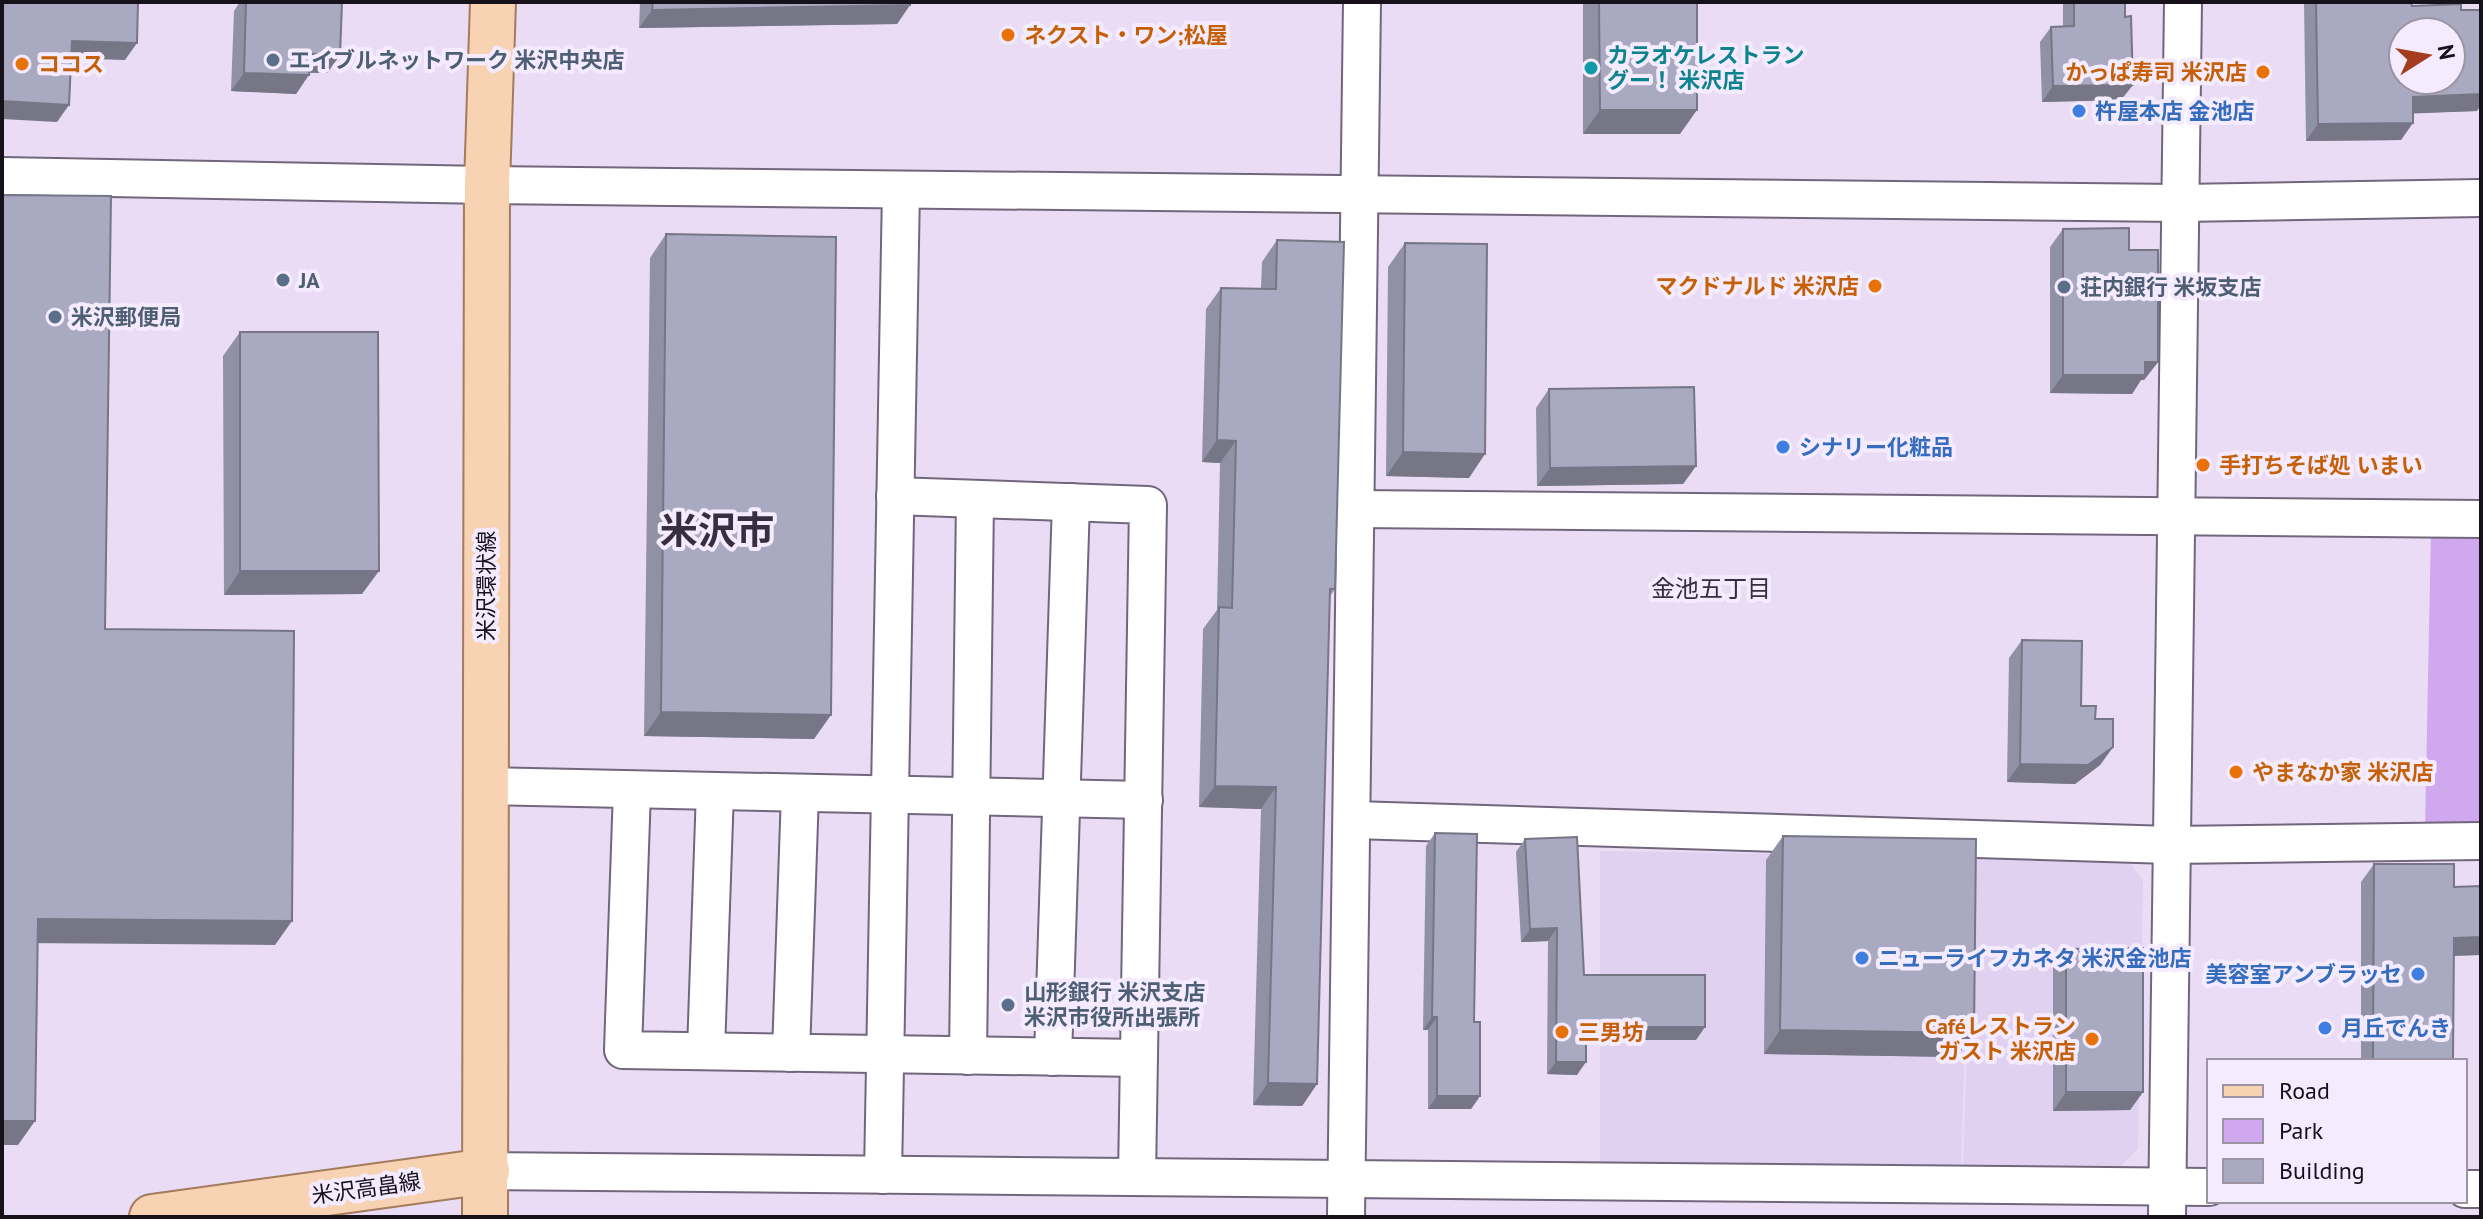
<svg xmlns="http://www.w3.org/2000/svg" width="2483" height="1219" font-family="'PT Sans','Noto Sans JP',sans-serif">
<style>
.built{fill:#e1d1f0}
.green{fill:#cfa8ef}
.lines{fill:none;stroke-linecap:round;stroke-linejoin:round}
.minor-casing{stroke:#72667c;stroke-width:40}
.major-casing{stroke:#a47b5c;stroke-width:48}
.minor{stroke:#fff;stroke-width:36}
.major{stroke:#f7d2b3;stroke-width:44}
.wall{fill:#9191a6}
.shaded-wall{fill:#767687}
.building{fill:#a9a9c1;stroke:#767687;stroke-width:2;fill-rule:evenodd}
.food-dot{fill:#e8710a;stroke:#f5ebfe;stroke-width:3}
.service-dot{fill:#5c6f8a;stroke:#f5ebfe;stroke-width:3}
.culture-dot{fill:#0f9aa8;stroke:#f5ebfe;stroke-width:3}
.shop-dot{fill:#3f7fe0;stroke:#f5ebfe;stroke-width:3}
.labels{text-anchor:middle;stroke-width:8;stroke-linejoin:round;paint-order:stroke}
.food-label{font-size:22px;font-weight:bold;fill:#c56008;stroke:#f5ebfe;text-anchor:start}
.culture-label{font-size:22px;font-weight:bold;fill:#0d838f;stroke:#f5ebfe;text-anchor:start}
.service-label{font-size:22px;font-weight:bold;fill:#4e5e75;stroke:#f5ebfe;text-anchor:start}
.shop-label{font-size:22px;font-weight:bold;fill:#366cbe;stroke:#f5ebfe;text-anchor:start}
.street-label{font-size:22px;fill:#16111a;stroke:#f5ebfe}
.neighbourhood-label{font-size:24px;fill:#382e40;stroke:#f5ebfe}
.town-label{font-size:38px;font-weight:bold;fill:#382e40;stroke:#f5ebfe}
</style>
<rect width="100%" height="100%" fill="#e9dcf4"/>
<!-- built -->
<g class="built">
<polygon points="1600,851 1971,857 1961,1168 1600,1163"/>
<polygon points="1973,857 2130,862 2143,881 2138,1149 2114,1173 1963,1168"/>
</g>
<!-- green -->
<polygon class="green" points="2431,530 2481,531 2481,831 2425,830"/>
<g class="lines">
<!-- minor casing -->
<g class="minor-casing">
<g id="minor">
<polyline points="2,176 487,185 2181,203 2481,198"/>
<polyline points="895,496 1148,505 1137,1177"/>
<polyline points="1356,509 2481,519"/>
<polyline points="486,786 1144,800"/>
<polyline points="632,790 623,1050 1139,1058"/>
<polyline points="1353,820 2170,845 2481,841"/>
<polyline points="706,1051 715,791"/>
<polyline points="791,1053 800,793"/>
<polyline points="968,1056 975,499"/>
<polyline points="1053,1057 1071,502"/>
<polyline points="487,1171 2209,1187"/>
<polyline points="883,1175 901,190"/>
<polyline points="2465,1189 2481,1189"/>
<polyline points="1346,1217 1362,2"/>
<polyline points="2167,1217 2183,2"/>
</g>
</g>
<!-- major casing -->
<g class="major-casing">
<g id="major">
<polyline points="152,1217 487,1171"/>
<polyline points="485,1217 487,185 493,2"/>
</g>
</g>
<!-- minor -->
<use href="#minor" class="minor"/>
<!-- major -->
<use href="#major" class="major"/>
</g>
<!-- wall -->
<g class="wall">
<polygon points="240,2 342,2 340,55 327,73 309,73 296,94 231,91 234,11"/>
<polygon points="640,2 910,2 910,5 897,24 639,28"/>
<polygon points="1583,2 1697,2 1680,134 1583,134"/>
<polygon points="2063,2 2125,2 2121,100 2042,102 2040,42 2051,27 2063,26"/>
<polygon points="2304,2 2411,2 2412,6 2461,10 2477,111 2413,113 2401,140 2306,141"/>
<polygon points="2063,229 2129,250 2158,362 2144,380 2141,380 2132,394 2050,393 2050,247"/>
<polygon points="666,234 814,739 644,736 650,258"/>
<polygon points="1277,240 1335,589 1330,596 1317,1084 1302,1106 1253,1105 1261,809 1199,807 1203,629 1217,610 1220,463 1202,462 1206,309 1221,288 1261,288 1262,262"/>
<polygon points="1405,243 1469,478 1386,476 1388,267"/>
<polygon points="240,332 362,594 224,595 223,356"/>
<polygon points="1549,389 1696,466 1683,484 1537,486 1536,408"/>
<polygon points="2022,640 2081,706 2095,719 2113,747 2100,765 2075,784 2007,782 2009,658"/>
<polygon points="1435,833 1474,1022 1480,1096 1471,1109 1428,1109 1428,1030 1423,1030 1426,846"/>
<polygon points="1783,836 1957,1057 1764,1054 1766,860"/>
<polygon points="1525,839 1584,975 1696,1040 1586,1040 1577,1075 1547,1074 1548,941 1521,942 1516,852"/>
<polygon points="2374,864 2454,887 2480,955 2453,956 2452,1061 2361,1061 2361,882"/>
<polygon points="2066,949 2143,1092 2130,1110 2053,1111 2053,968"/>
</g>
<!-- shaded-wall -->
<g class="shaded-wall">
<polygon points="910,5 897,24 639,28 652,10"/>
<polygon points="72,41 137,43 125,60 60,58"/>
<polygon points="310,54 340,55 327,73 296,72"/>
<polygon points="244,73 309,75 296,94 231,91"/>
<polygon points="2133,85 2121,100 2042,102 2053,86"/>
<polygon points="2481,94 2481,105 2477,111 2400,114 2413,97"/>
<polygon points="2,101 69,105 57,122 2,119"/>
<polygon points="1600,110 1697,110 1680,134 1583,134"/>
<polygon points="2413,123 2401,140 2306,141 2318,124"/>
<polygon points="2145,362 2158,362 2144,380 2141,380 2132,394 2050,393 2063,375"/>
<polygon points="1217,440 1236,441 1220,463 1202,462"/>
<polygon points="1403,452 1485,454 1469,478 1386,476"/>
<polygon points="1696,466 1683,484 1537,486 1550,468"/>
<polygon points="240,571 379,571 362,594 224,595"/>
<polygon points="661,712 831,715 814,739 644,736"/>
<polygon points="2113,747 2100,765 2075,784 2007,782 2020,764"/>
<polygon points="1215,786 1276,787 1261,809 1199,807"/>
<polygon points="38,919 292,921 275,945 21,943"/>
<polygon points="1557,928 1548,941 1521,942 1530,929"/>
<polygon points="2481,937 2481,952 2480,955 2441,956 2454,938"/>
<polygon points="1432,1017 1437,1017 1428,1030 1423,1030"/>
<polygon points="1586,1027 1705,1027 1696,1040 1577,1040"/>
<polygon points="1780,1030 1974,1033 1957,1057 1764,1054"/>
<polygon points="2373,1059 2453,1059 2452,1061 2372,1061"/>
<polygon points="1556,1062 1586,1062 1577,1075 1547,1074"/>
<polygon points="1268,1083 1317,1084 1302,1106 1253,1105"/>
<polygon points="2066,1092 2143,1092 2130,1110 2053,1111"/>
<polygon points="1437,1096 1480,1096 1471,1109 1428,1109"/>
<polygon points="2,1121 35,1121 18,1145 2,1145"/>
</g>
<!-- building -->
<g class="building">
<polygon points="2,2 138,2 137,43 72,41 69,105 2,101"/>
<polygon points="246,2 342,2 340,55 310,54 309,75 244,73"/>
<polygon points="653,2 910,2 910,5 652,10"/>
<polygon points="1599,2 1697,2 1697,110 1600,110"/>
<polygon points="2074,2 2125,2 2125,17 2131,16 2133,85 2053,86 2051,27 2074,26"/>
<path d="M2316,2H2411L2412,6L2461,4V10H2481V94L2413,97V123L2318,124ZM2403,32H2451V80H2403Z"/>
<polygon points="2,195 111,196 105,629 294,631 292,921 38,919 35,1121 2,1121"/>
<polygon points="2129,228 2129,250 2158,250 2158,362 2145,362 2145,375 2063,375 2063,229"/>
<polygon points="666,234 836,237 831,715 661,712"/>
<polygon points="1277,240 1344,242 1335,589 1330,589 1317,1084 1268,1083 1276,787 1215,786 1219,607 1232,608 1236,441 1217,440 1221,288 1276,289"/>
<polygon points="1405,243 1487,244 1485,454 1403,452"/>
<polygon points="240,332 378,332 379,571 240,571"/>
<polygon points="1694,387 1696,466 1550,468 1549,389"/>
<polygon points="2022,640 2082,641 2081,706 2096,706 2095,719 2113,719 2113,747 2088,765 2020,764"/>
<polygon points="1435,833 1477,834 1474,1022 1480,1022 1480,1096 1437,1096 1437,1017 1432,1017"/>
<polygon points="1783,836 1976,839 1974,1033 1780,1030"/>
<polygon points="1577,837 1584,975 1705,975 1705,1027 1586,1027 1586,1062 1556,1062 1557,928 1530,929 1525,839"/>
<polygon points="2374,864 2454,864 2454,887 2481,886 2481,937 2454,938 2453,1059 2373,1059"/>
<polygon points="2143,948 2143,1092 2066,1092 2066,949"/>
</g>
<!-- markers -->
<g class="food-dot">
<circle cx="1008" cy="35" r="8"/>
<circle cx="22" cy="64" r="8"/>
<circle cx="2263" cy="72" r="8"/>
<circle cx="1875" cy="286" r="8"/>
<circle cx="2203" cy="465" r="8"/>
<circle cx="2236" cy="772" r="8"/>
<circle cx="1562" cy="1032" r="8"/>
<circle cx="2092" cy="1039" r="8"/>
</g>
<g class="service-dot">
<circle cx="273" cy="60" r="8"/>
<circle cx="283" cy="280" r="8"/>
<circle cx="2064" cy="287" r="8"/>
<circle cx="55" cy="317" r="8"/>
<circle cx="1008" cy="1005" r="8"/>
</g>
<circle class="culture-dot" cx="1591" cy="68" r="8"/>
<g class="shop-dot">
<circle cx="2079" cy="111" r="8"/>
<circle cx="1783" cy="447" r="8"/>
<circle cx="1862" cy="958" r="8"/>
<circle cx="2418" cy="974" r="8"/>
<circle cx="2325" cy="1028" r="8"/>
</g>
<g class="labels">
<!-- food labels -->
<g class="food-label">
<text x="1024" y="43">ネクスト・ワン;松屋</text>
<text x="38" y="72">ココス</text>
<text x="2247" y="80" text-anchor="end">かっぱ寿司 米沢店</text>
<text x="1859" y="294" text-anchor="end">マクドナルド 米沢店</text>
<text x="2219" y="473">手打ちそば処 いまい</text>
<text x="2252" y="780">やまなか家 米沢店</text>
<text x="2076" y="1034" text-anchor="end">Caféレストラン<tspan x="2076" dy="25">ガスト 米沢店</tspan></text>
<text x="1578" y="1040">三男坊</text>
</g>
<!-- culture labels -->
<g class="culture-label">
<text x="1607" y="63">カラオケレストラン<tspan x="1607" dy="25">グー！ 米沢店</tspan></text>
</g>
<!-- service labels -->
<g class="service-label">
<text x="289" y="68">エイブルネットワーク 米沢中央店</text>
<text x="299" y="288">JA</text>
<text x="2080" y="295">荘内銀行 米坂支店</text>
<text x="71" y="325">米沢郵便局</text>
<text x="1024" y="1000">山形銀行 米沢支店<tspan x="1024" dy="25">米沢市役所出張所</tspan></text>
</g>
<!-- shop labels -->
<g class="shop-label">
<text x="2095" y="119">杵屋本店 金池店</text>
<text x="1799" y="455">シナリー化粧品</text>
<text x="1878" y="966">ニューライフカネタ 米沢金池店</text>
<text x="2402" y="982" text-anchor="end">美容室アンブラッセ</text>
<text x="2341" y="1036">月丘でんき</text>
</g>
<!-- street labels -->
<g class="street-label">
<text transform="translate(486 586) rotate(-90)" y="8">米沢環状線</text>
<text transform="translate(366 1188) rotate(-8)" y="8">米沢高畠線</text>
</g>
<!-- neighbourhood labels -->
<g class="neighbourhood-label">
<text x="1711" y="597">金池五丁目</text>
</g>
<!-- town labels -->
<g class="town-label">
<text x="717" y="544">米沢市</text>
</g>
</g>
<!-- border -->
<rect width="2483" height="1219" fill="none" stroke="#16111a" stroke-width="8"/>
<!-- legend -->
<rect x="2207" y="1059" width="260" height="144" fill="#f5ebfe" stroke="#9c94a3" stroke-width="2"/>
<rect x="2223" y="1085" width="40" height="12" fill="#f7d2b3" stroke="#9c94a3" stroke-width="2"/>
<text x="2279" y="1099" font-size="24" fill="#16111a">Road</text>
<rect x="2223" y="1119" width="40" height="24" fill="#cfa8ef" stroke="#9c94a3" stroke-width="2"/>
<text x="2279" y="1139" font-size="24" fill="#16111a">Park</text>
<rect x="2223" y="1159" width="40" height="24" fill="#a9a9c1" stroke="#9c94a3" stroke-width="2"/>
<text x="2279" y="1179" font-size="24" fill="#16111a">Building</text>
<!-- north arrow -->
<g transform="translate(2427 56) rotate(79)"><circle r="38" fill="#f5ebfe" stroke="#9c94a3" stroke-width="2"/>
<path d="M0-6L14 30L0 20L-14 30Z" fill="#a43c1f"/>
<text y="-12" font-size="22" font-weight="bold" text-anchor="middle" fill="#16111a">N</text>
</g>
</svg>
